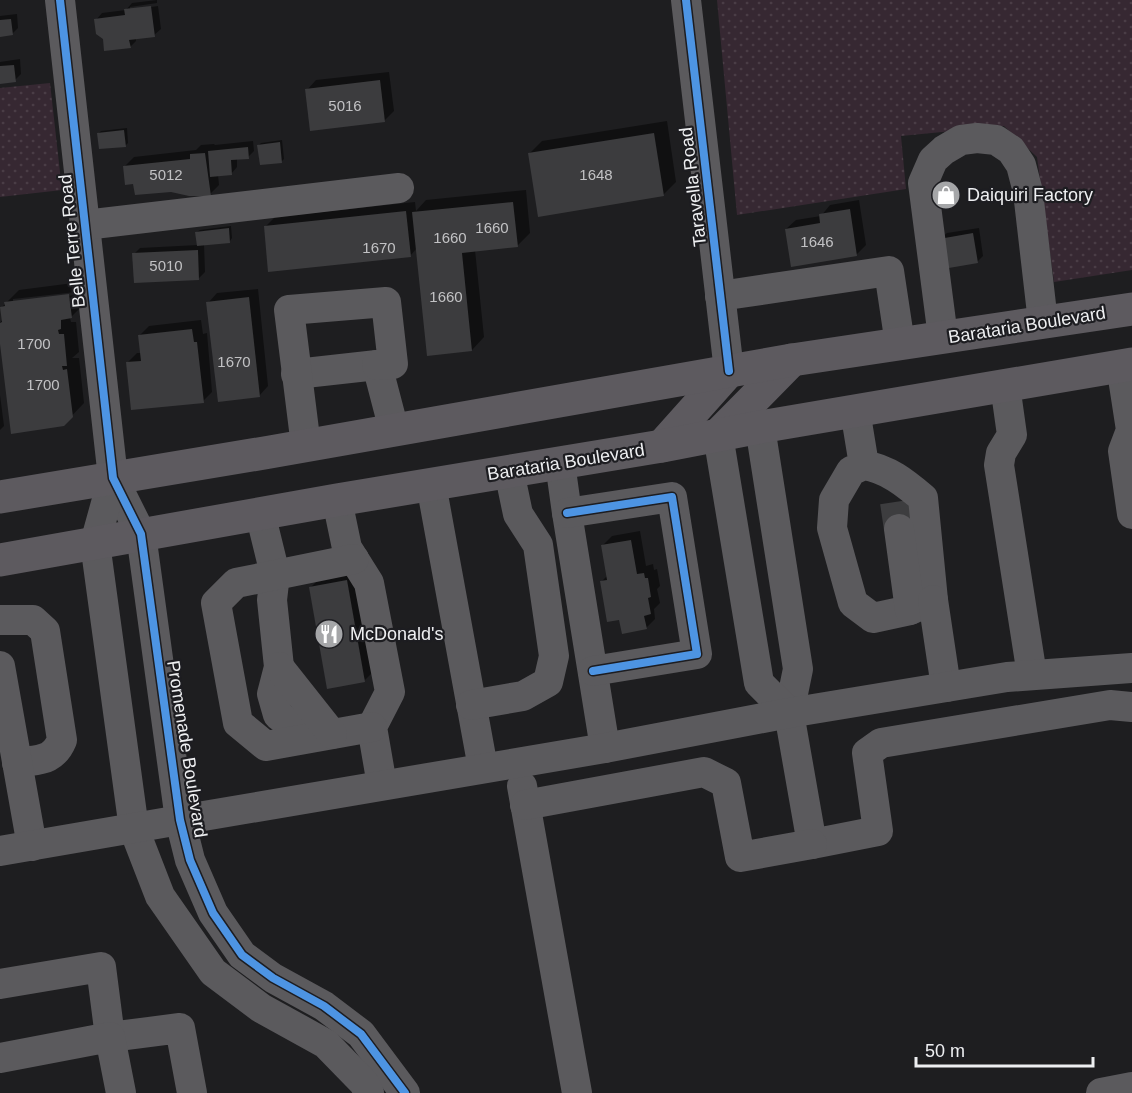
<svg xmlns="http://www.w3.org/2000/svg" width="1132" height="1093" font-family="Helvetica,sans-serif">
<style>
.grass{fill:url(#grass-dots)}
.shadow{fill:#0007;fill-rule:evenodd}
.building{fill:#3c3c3e}
.lines{fill:none;stroke-linecap:round;stroke-linejoin:round}
.minor-tunnel{stroke:#3d3d3f;stroke-width:30;stroke-dasharray:30 15;stroke-linecap:butt}
.minor{stroke:#5b5a5d;stroke-width:30}
.major{stroke:#5d5a5f;stroke-width:33}
.cycleway-casing{stroke:#1d1d21;stroke-width:11}
.cycleway{stroke:#4d94e3;stroke-width:8}
.labels{text-anchor:middle;stroke-width:4.5;stroke-linejoin:round;paint-order:stroke}
.number-label{font-size:15px;fill:#c2c2c4}
.street-label{font-size:18px;fill:#eeeff1;stroke:#1d1d21}
.poi-label{font-size:18px;fill:#eeeff1;stroke:#1d1d21;text-anchor:start}
</style>
<defs>
<pattern id="grass-dots" width="8" height="8" patternUnits="userSpaceOnUse" patternTransform="scale(1.5)"><rect width="8" height="8" fill="#362832"/><path d="M2 2h.1M6 6h.1" fill="none" stroke="#4a3d46" stroke-width="1.8" stroke-linecap="round"/></pattern>
</defs>
<rect width="100%" height="100%" fill="#1e1e20"/>
<!-- grass -->
<g class="grass">
<polygon points="717,0 1132,0 1132,270 1054,282 1037,157 1004,126 901,136 906,189 737,215"/>
<polygon points="50,83 62,190 0,197 0,88"/>
</g>
<!-- shadow -->
<g class="shadow">
<polygon points="157,0 157,3 130,7 130,10 158,6 161,29 154,35 136,38 136,41 130,47 104,38 96,20 102,13 126,10 132,3"/>
<polygon points="17,14 18,28 12,34 0,35 0,16"/>
<polygon points="20,59 21,74 15,80 0,82 0,62"/>
<polygon points="389,72 394,111 384,121 307,90 316,80"/>
<polygon points="667,121 676,182 663,195 529,154 542,141"/>
<polygon points="127,128 128,143 126,145 99,133 101,131"/>
<polygon points="282,140 284,159 282,161 259,145 261,143"/>
<polygon points="253,141 254,151 248,157 237,158 237,167 231,174 218,175 219,185 210,194 135,182 125,166 134,157 196,150 201,145 214,144 215,145"/>
<polygon points="526,190 530,233 518,245 475,250 484,337 472,350 417,248 410,256 265,227 275,217 415,202 416,211 426,200"/>
<polygon points="859,200 866,245 857,254 786,229 796,220 821,216 830,205"/>
<polygon points="231,226 232,238 230,241 204,244 205,272 199,278 134,254 140,248 198,245 197,232 200,230"/>
<polygon points="979,228 983,256 977,262 940,239 947,233"/>
<path d="M81,282L84,304L70,318L71,322H76L79,352L72,358H79L84,403L63,425L0,331V323L3,319L2,307L19,290ZM76,292V295L13,302V299Z"/>
<polygon points="258,289 268,386 259,396 208,303 217,293"/>
<polygon points="201,320 203,334 207,333 212,392 203,401 127,363 137,353 141,353 140,335 149,326"/>
<polygon points="0,395 4,426 0,430"/>
<polygon points="640,531 646,566 653,564 654,570 657,569 660,586 657,589 660,603 654,609 655,619 646,628 620,618 601,582 607,576 602,546 612,536"/>
<polygon points="357,571 374,671 365,680 311,587 320,578"/>
</g>
<!-- building -->
<g class="building">
<polygon points="151,6 155,37 129,40 131,48 104,51 103,39 96,34 94,19 125,15 124,9"/>
<polygon points="11,19 13,35 0,37 0,20"/>
<polygon points="14,65 16,82 0,84 0,66"/>
<polygon points="380,80 385,122 310,131 305,89"/>
<polygon points="124,130 126,147 99,149 97,133"/>
<polygon points="654,133 664,196 538,217 528,153"/>
<polygon points="280,142 282,163 260,165 257,145"/>
<polygon points="248,147 249,159 231,160 232,175 210,177 208,151"/>
<polygon points="205,153 211,196 189,196 171,192 135,195 133,184 125,185 123,166 190,159 190,154"/>
<polygon points="513,202 518,247 462,253 472,351 427,356 412,212"/>
<polygon points="850,209 857,256 791,267 785,229 820,223 819,214"/>
<polygon points="406,211 411,257 268,272 264,226"/>
<polygon points="229,228 230,243 197,246 195,232"/>
<polygon points="973,233 978,263 943,269 939,239"/>
<polygon points="198,250 199,280 134,283 132,253"/>
<polygon points="69,294 72,318 61,320 61,329 58,330 59,334 64,334 67,366 62,366 63,370 67,369 73,417 64,426 11,434 0,344 0,323 2,322 0,307 5,306 4,302"/>
<polygon points="249,297 260,397 218,402 206,302"/>
<polygon points="192,329 194,342 197,342 204,403 131,410 126,362 141,361 138,335"/>
<polygon points="631,540 637,574 644,573 645,578 648,578 651,597 648,598 651,614 644,616 647,629 622,634 619,620 607,622 600,581 607,580 601,545"/>
<polygon points="347,580 365,682 327,689 309,587"/>
</g>
<g class="lines">
<!-- minor-tunnel -->
<polyline class="minor-tunnel" points="895,502 899,529"/>
<!-- minor -->
<g class="minor">
<polyline points="60,0 113,478 141,534 180,820 190,860 213,913 242,955 273,978 324,1006 361,1034 405,1093"/>
<polyline points="686,0 729,371"/>
<polyline points="85,225 399,188"/>
<polyline points="720,296 889,271 900,344"/>
<polyline points="943,337 923,183 933,160 944,150 961,140 977,138 996,140 1011,150 1021,165 1028,192 1043,322"/>
<polyline points="1121,365 1131,430 1123,451 1132,514"/>
<polyline points="296,374 377,365 394,430"/>
<polyline points="1005,385 1012,435 1001,453 999,465 1032,675"/>
<path d="M855,410L864,465L851,471L834,500L832,528L853,603L873,618L910,610L933,600L923,498C905,483 888,469 864,465"/>
<polyline points="760,427 798,669 789,713 812,844 878,831 867,753 881,743 1110,705 1132,707"/>
<polyline points="718,435 759,683 789,713"/>
<polyline points="306,446 289,310 386,302 393,364 377,365"/>
<polyline points="560,463 567,513 605,748"/>
<polyline points="113,478 95,543 134,829 160,896 213,972 261,1008 326,1044 364,1083 369,1093"/>
<polyline points="431,484 483,768"/>
<polyline points="337,500 347,548 369,583 390,692 372,727 382,785"/>
<polyline points="260,513 275,574 272,600 279,667 272,694 278,715 294,727 323,733"/>
<polyline points="567,513 672,497 697,654 593,671"/>
<polyline points="899,529 910,610"/>
<polyline points="354,559 236,583 216,603 238,723 266,746 372,727"/>
<polyline points="933,600 946,687"/>
<path d="M0,620H33L45,631L62,740C53,762 38,759 17,763"/>
<polyline points="0,666 32,846"/>
<polyline points="279,667 332,734"/>
<polyline points="471,705 523,696 548,682 554,656 538,545 518,514 509,471"/>
<polyline points="522,786 577,1093"/>
<polyline points="525,805 704,772 726,783 740,857 812,844"/>
<polyline points="0,851 180,820 605,748 789,713 1007,677 1132,668"/>
<polyline points="0,984 101,967 110,1037 180,1028 192,1093"/>
<polyline points="0,1058 110,1037 121,1093"/>
<polyline points="1101,1093 1132,1087"/>
</g>
<!-- major -->
<g class="major">
<polyline points="718,435 792,360"/>
<polyline points="662,446 729,371"/>
<polyline points="0,497 270,452 792,360 1132,309"/>
<polyline points="0,560 337,500 662,446 760,427 1132,364"/>
</g>
<!-- cycleway casing -->
<g class="cycleway-casing">
<g id="cycleway">
<polyline points="60,0 113,478 141,534 180,820 190,860 213,913 242,955 273,978 324,1006 361,1034 405,1093"/>
<polyline points="686,0 729,371"/>
<polyline points="567,513 672,497 697,654 593,671"/>
</g>
</g>
<!-- cycleway -->
<use href="#cycleway" class="cycleway"/>
</g>
<!-- icons -->
<defs>
<g id="shop-disc" transform="scale(1.5)"><circle r="9.5" fill="#a5a6a8" stroke="#1d1d21"/><path d="M-5-2.5h2.3a2.7 3.5 0 0 1 5.4 0H5L5.5 6h-11ZM-1.5-2.5h3a1.5 2.3 0 0 0-3 0Z" fill="#fff"/></g>
<g id="restaurant-disc" transform="scale(1.5)"><circle r="9.5" fill="#a5a6a8" stroke="#1d1d21"/><path d="M-5-6h1v4h1v-4h1v4h1v-4h1v5L-1.5 .5V6h-2V.5L-5-1ZM5-6V6H3V1.5H1.5Q1.5-4 5-6Z" fill="#fff"/></g>
</defs>
<g fill-rule="evenodd">
<use href="#shop-disc" x="946" y="195"/>
<use href="#restaurant-disc" x="329" y="634"/>
</g>
<g class="labels">
<!-- number labels -->
<g class="number-label">
<text x="345" y="111">5016</text>
<text x="166" y="180">5012</text>
<text x="596" y="180">1648</text>
<text x="492" y="233">1660</text>
<text x="450" y="243">1660</text>
<text x="817" y="247">1646</text>
<text x="379" y="253">1670</text>
<text x="166" y="271">5010</text>
<text x="446" y="302">1660</text>
<text x="34" y="349">1700</text>
<text x="234" y="367">1670</text>
<text x="43" y="390">1700</text>
</g>
<!-- street labels -->
<g class="street-label">
<text transform="translate(693 187) rotate(-97)" y="6">Taravella Road</text>
<text transform="translate(72 241) rotate(-96)" y="6">Belle Terre Road</text>
<text transform="translate(1027 325) rotate(-9)" y="6">Barataria Boulevard</text>
<text transform="translate(566 462) rotate(-9)" y="6">Barataria Boulevard</text>
<text transform="translate(187 749) rotate(81)" y="6">Promenade Boulevard</text>
</g>
<!-- poi labels -->
<g class="poi-label">
<text x="967" y="201">Daiquiri Factory</text>
<text x="350" y="640">McDonald's</text>
</g>
</g>
<!-- scale -->
<path d="M916 1057v9h177v-9" fill="none" stroke="#eeeff1" stroke-width="3"/>
<text x="925" y="1057" font-size="18" fill="#eeeff1" stroke="#1d1d21" stroke-width="4.5" paint-order="stroke">50 m</text>
</svg>
